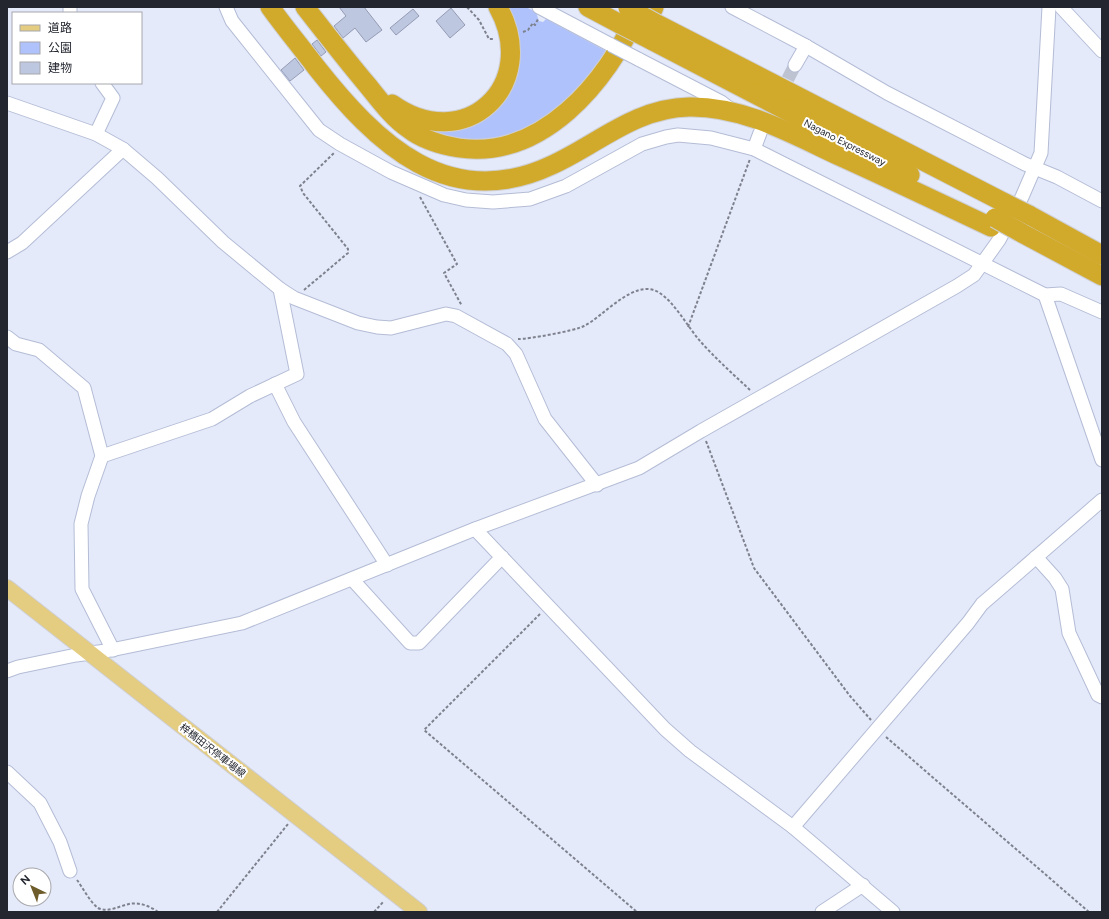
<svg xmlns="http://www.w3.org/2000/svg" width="1109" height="919" font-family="Figtree,'Noto Sans JP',sans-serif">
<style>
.green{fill:#b0c2fc}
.building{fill:#bec7e0;stroke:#949cb4}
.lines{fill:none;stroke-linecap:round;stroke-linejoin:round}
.minor-tunnel{stroke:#bec3d1;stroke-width:13;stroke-dasharray:13 6;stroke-linecap:butt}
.minor-casing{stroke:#b4bdd6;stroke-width:15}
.major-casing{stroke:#cfcfd1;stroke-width:18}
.highway-casing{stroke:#cfcfd1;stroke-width:21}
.path{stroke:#7e828e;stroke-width:2;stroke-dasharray:3 2;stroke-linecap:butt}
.minor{stroke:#fff;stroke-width:13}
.major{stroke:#e4cc80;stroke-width:16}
.highway{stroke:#d2aa2b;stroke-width:19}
.minor-bridge-casing{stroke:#b4bdd6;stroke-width:15;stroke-linecap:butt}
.highway-bridge-casing{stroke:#cfcfd1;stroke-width:21;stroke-linecap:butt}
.minor-bridge{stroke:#fff;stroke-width:13}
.highway-bridge{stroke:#d2aa2b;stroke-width:19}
.labels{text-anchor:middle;stroke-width:4;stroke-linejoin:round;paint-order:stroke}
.street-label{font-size:10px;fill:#23262f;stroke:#fff}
</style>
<rect width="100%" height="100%" fill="#e5eafa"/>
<!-- green -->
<polygon class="green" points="508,7 526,7 536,12 539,21 543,22 546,19 608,52 585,83 534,129 487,142 432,136 435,128 485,114 516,31"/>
<!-- building -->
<g class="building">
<polygon points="339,7 364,7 382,30 366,42 355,28 343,38 334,26 346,16"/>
<polygon points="451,8 465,25 450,38 436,21"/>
<polygon points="413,9 419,16 396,35 390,28"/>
<polygon points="317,40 326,52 321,56 312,44"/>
<polygon points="295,58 304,70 290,81 281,70"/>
</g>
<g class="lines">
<!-- minor-tunnel -->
<polyline class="minor-tunnel" points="762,130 795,65"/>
<!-- minor casing -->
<g class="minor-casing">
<g id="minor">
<polyline points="70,7 70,13"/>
<polyline points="226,7 232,21 319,130 340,144 391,172 444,195 466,200 493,202 530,199 566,186 642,144 666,137 678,135 711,138 754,149 1045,295 1061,294 1102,312"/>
<polyline points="539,7 611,45"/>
<polyline points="732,7 806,46 887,93 1025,164 1057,177 1102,201"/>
<polyline points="1061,7 1102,51"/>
<polyline points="638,59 721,102 730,109"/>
<polyline points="795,65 806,46"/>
<polyline points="7,103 96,134 123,149 157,178 223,242 280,289 294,298 358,323 377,327 391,328 446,314 456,316 507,344 516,354 545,419 597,485"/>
<polyline points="96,134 113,98 102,83"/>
<polyline points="754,149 760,133"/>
<polyline points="7,252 22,243 123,149"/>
<polyline points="1045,295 1102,460"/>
<polyline points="7,337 16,344 39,350 84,388 102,456 88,496 81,524 82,589 113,650"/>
<polyline points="275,384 294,422 387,565"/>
<polyline points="102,456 212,419 250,396 297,374 280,289"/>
<polyline points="475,529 665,729 690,751 793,827 893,912"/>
<polyline points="1036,557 1055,578 1062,589 1069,633 1098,695 1102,697"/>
<polyline points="352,579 410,643 419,643 502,557"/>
<polyline points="7,671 18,667 76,655 106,651 242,623 475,529 639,468 701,431 957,286 974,275 999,240 1022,197 1041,153 1049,7"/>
<polyline points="7,772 40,803 60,842 70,871"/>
<polyline points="793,827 968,623 982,604 1102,500"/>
<polyline points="822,912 863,885"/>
</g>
</g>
<!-- major casing -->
<g class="major-casing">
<polyline id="major" points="7,588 419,912"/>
</g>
<!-- highway casing -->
<g class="highway-casing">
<g id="highway">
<path d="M270,7C285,28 301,47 316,67C376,143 448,214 552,165C598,144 635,108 689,107C743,106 792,134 839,156C890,179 940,203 991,227"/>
<path d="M305,7C326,34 347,61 369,87C381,102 393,118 409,129C423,140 441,145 459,148C542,160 607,82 637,14"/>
<polyline points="588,7 620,24"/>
<polyline points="657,24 1005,203"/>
<polyline points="642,33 654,7"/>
<polyline points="651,40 910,175"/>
<path d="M392,104C465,156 541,85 498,7"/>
<polyline points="1029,215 1102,255"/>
<polyline points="1020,232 1102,276"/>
</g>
</g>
<!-- path -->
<g class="path">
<polyline points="467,7 479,20 489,39 494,39"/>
<polyline points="523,32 528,30 533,23 535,25 538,19"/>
<polyline points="420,197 457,264 444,273 462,306"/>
<polyline points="304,290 348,253 348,249 303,193 300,186 334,153"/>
<polyline points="688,327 750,159"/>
<path d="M518,339C529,339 574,331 584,326C603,317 634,278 658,292C674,301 687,326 700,341C715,358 733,374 750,390"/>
<polyline points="706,441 754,568 850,696 871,720"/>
<polyline points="540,614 424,730 637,912"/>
<polyline points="886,737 1089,912"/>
<path d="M77,880C83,888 90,902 98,908C108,913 119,906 129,904C139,902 150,906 158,912"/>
<polyline points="217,912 288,824"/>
<polyline points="374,912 384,901"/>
</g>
<!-- minor -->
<use href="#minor" class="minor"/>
<!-- major -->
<use href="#major" class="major"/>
<!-- highway -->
<use href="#highway" class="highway"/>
<!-- minor-bridge casing -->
<g class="minor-bridge-casing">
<polyline id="minor-bridge" points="611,45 638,59"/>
</g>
<!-- highway-bridge casing -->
<g class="highway-bridge-casing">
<g id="highway-bridge">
<polyline points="628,8 657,24"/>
<polyline points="620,24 651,40"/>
<polyline points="1005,203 1029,215"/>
<polyline points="995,218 1020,232"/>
</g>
</g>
<!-- minor-bridge -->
<use href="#minor-bridge" class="minor-bridge"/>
<!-- highway-bridge -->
<use href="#highway-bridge" class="highway-bridge"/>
</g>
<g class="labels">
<!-- street labels -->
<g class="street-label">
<text transform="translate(845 142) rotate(27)" y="4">Nagano Expressway</text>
<text transform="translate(213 750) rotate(38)" y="4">梓橋田沢停車場線</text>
</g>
</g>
<!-- border -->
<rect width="1109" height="919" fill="none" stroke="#23262f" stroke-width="16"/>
<!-- legend -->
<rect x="12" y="12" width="130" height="72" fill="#ffffff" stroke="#a7a8ac"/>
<rect x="20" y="25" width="20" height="6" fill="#e4cc80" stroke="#a7a8ac"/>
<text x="48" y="32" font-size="12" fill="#23262f">道路</text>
<rect x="20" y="42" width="20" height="12" fill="#b0c2fc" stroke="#a7a8ac"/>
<text x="48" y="52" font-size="12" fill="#23262f">公園</text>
<rect x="20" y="62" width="20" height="12" fill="#bec7e0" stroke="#a7a8ac"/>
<text x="48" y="72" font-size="12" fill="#23262f">建物</text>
<!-- north arrow -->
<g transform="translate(32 887) rotate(317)"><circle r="19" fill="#ffffff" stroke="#a7a8ac"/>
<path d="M0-3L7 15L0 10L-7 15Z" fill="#6e5c2a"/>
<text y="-6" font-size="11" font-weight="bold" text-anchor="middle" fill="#23262f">N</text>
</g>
</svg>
